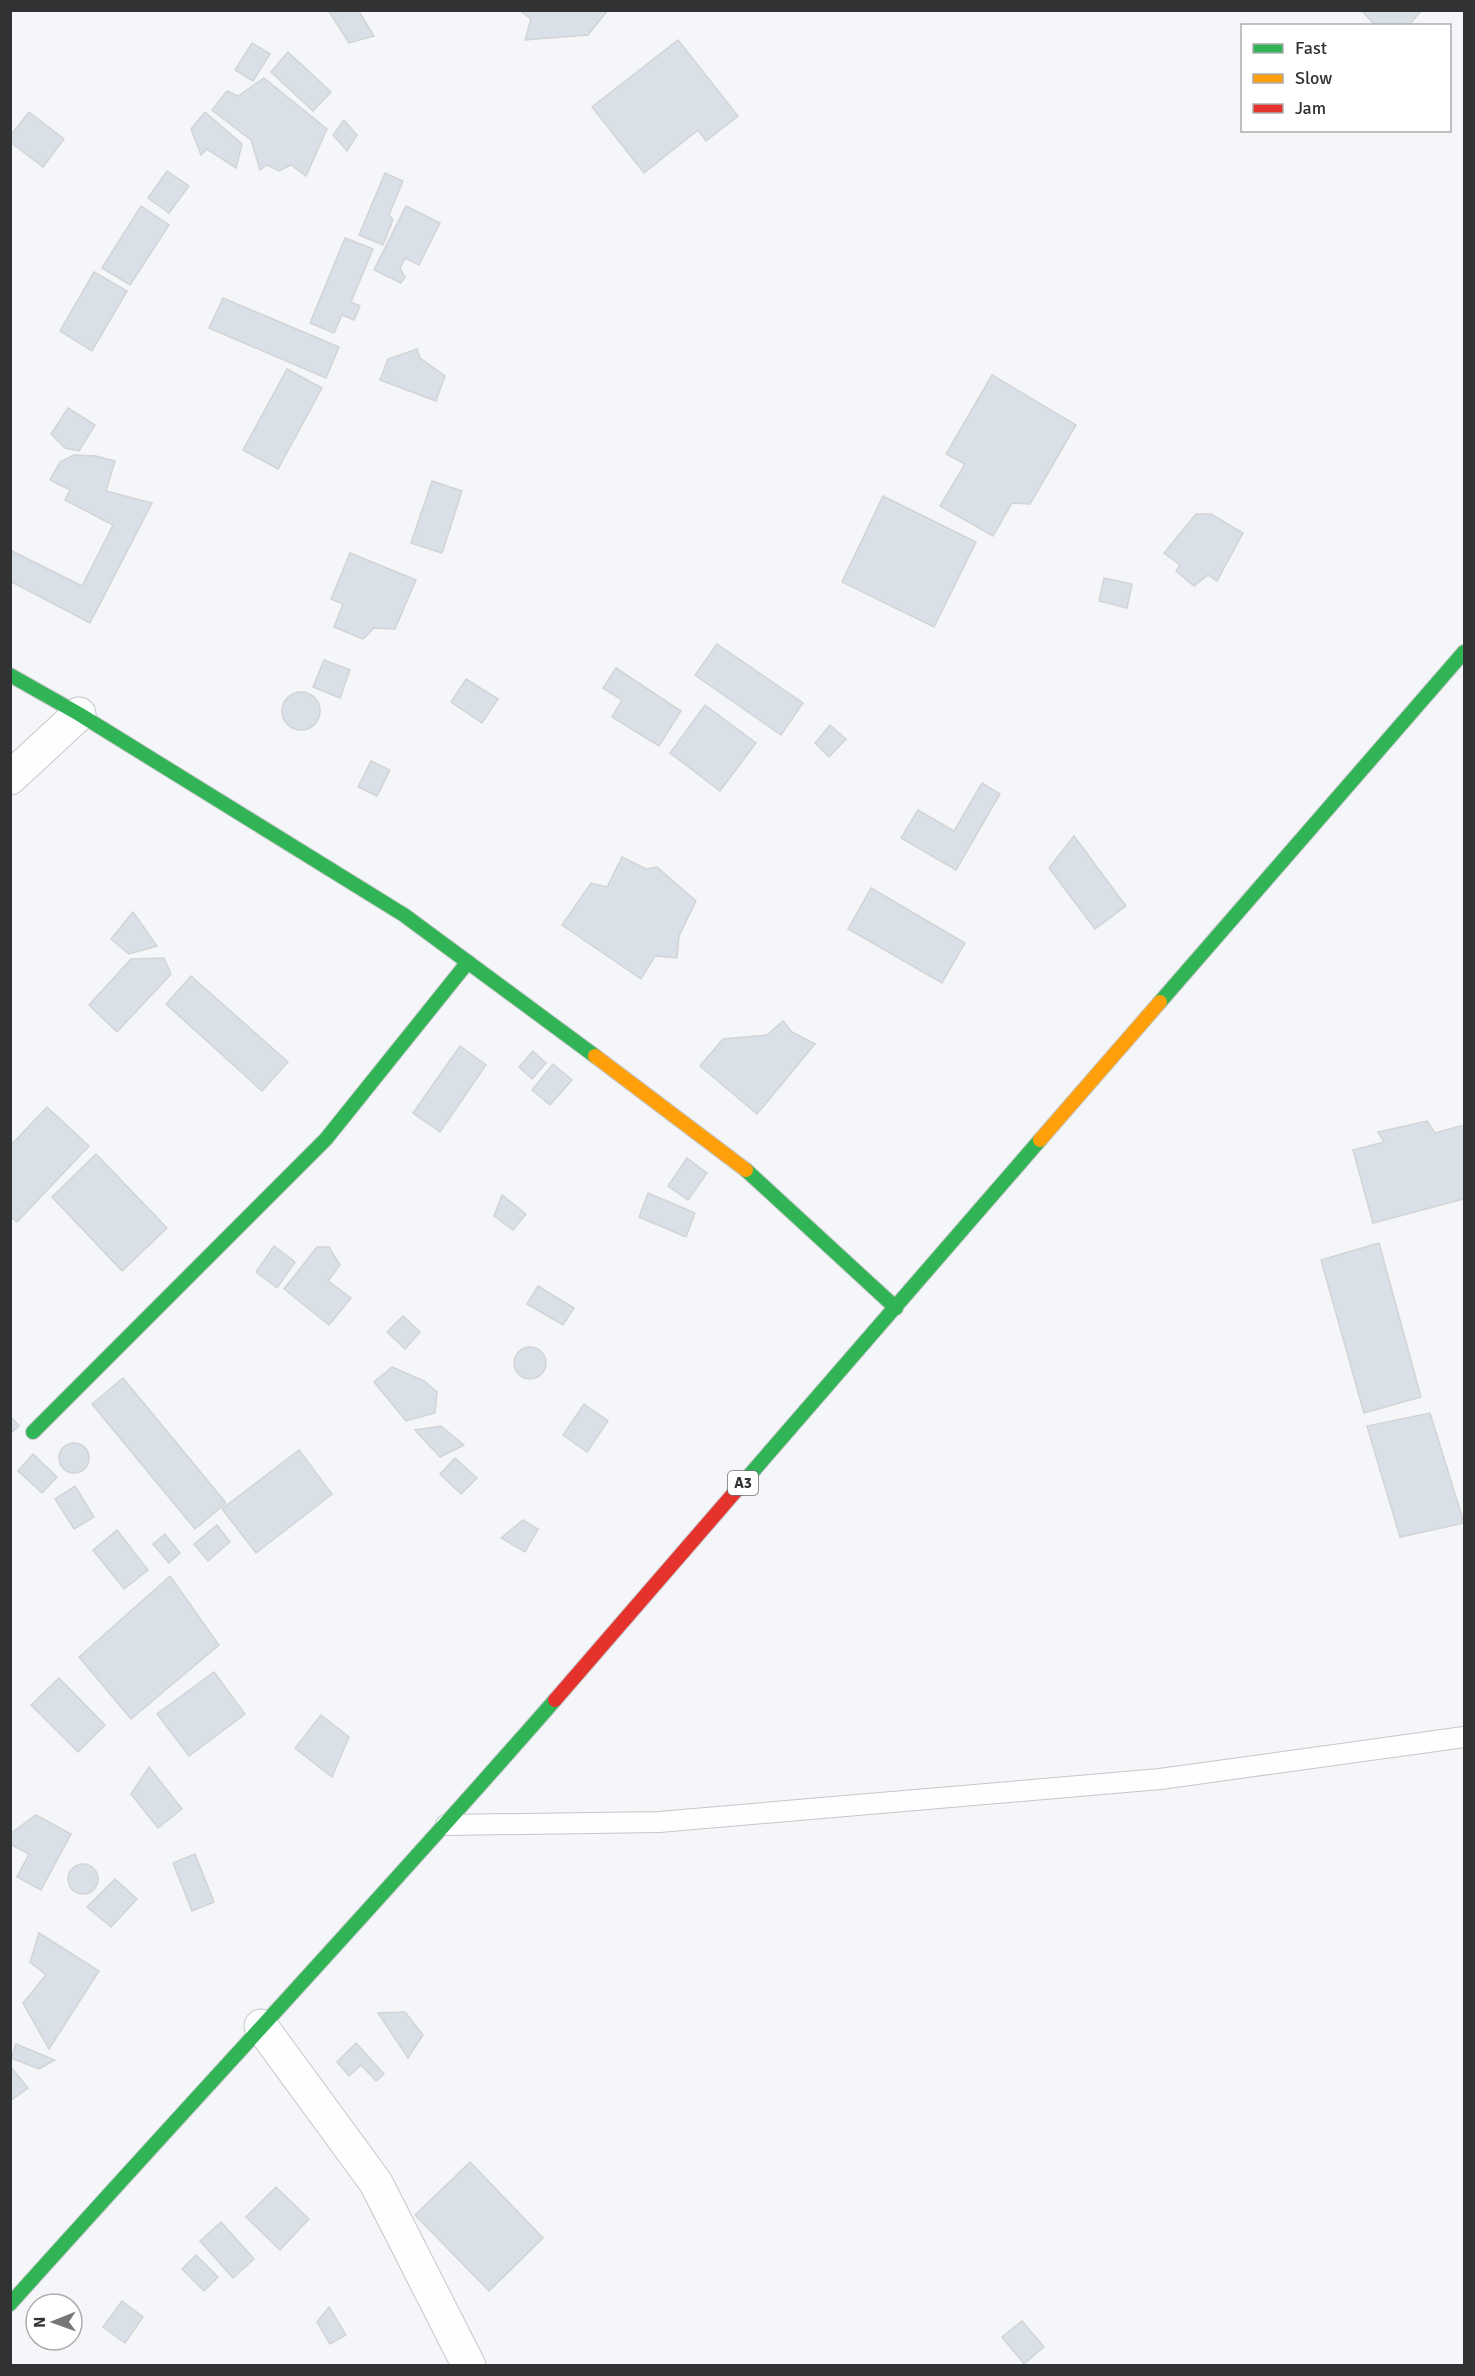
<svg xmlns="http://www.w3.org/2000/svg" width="1475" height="2376" font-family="Signika,sans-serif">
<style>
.building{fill:#d9e0e7;stroke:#d3d4d6;stroke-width:1.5}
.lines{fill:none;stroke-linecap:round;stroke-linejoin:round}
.lane-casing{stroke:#c6c7c9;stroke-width:22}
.street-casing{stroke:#c6c7c9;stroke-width:35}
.fast-casing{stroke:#c6c7c9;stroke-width:16}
.slow-casing{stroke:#c6c7c9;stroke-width:16}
.jam-casing{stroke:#c6c7c9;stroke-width:16}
.lane{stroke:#fdfefe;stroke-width:20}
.street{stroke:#fdfefe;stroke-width:33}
.fast{stroke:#30b455;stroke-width:14}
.slow{stroke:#ff9f0a;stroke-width:14}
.jam{stroke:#e5322d;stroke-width:14}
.labels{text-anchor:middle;stroke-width:5;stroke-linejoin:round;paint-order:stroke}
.shield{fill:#fff;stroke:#6e7070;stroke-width:1.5}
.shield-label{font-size:15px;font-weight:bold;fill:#303233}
</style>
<rect width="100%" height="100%" fill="#f4f6f9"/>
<!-- building -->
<g class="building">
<polygon points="328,10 358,10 374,36 349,43"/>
<polygon points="519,10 608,10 588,35 525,40 531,19"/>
<polygon points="1361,10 1422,10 1408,26 1376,26"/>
<polygon points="678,40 738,116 706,141 698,130 644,173 592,107"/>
<polygon points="252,43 270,54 253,81 235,70"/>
<polygon points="288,52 331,92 313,111 271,72"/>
<polygon points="264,78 327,129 306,176 291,165 279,171 267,165 260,170 251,140 212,110 227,91 238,96"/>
<polygon points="29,112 64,139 43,167 10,142 10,136"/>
<polygon points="205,112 242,144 236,168 207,149 201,155 191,129"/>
<polygon points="344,120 357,135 347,151 333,135"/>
<polygon points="167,171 189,186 169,213 148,198"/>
<polygon points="385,173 403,181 389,215 393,220 383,245 359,235"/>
<polygon points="141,206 169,225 130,285 102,268"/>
<polygon points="406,206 440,223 419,265 405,258 400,269 405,277 401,283 374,270"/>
<polygon points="345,238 373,249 351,302 360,306 354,320 342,315 334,333 310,323"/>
<polygon points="94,272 127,291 92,351 60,331"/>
<polygon points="223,298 339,347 326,378 209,328"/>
<polygon points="417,349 420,358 445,376 436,401 380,380 388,359"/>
<polygon points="287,369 322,388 278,469 243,450"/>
<polygon points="992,375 1076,425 1030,504 1012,503 993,536 940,506 965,464 946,454"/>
<polygon points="68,408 95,425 79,451 65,448 51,434"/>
<polygon points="74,455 96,456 115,461 106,491 152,503 90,623 10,581 10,550 82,586 113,525 65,500 70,490 50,480 60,462"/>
<polygon points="432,481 462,491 442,553 411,543"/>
<polygon points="883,496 976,542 934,627 842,582"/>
<polygon points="1196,514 1211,514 1243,533 1217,581 1208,575 1194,586 1176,571 1180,565 1164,553"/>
<polygon points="350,553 416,580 395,629 374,628 363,639 334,627 343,604 331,599"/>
<polygon points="1104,578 1132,584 1127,608 1099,601"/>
<polygon points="717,644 803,703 781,735 695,675"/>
<polygon points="324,660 350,670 340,698 313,687"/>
<polygon points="616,668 681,711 659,746 612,717 622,700 603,688"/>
<polygon points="466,679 498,699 482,723 451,702"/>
<circle cx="301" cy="711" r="19"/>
<polygon points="705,705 756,743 720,791 670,753"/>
<polygon points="830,725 846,739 829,757 815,743"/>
<polygon points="371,761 390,770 377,796 358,787"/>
<polygon points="982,783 1000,794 956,870 901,838 918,810 954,831"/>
<polygon points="1074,836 1126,906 1095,929 1049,868"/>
<polygon points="622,857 646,869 657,867 696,901 679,936 677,958 655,956 641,979 562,925 591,883 607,887"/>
<polygon points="871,888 965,943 942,983 848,929"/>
<polygon points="133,912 157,946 129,954 111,939"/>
<polygon points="164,958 171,974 117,1032 89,1005 131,959"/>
<polygon points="191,976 288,1062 262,1091 166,1004"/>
<polygon points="783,1021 792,1032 815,1044 757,1114 700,1066 723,1039 767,1035"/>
<polygon points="460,1046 486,1065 440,1132 413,1113"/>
<polygon points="533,1051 546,1063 532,1079 519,1067"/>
<polygon points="553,1064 572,1080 550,1105 532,1090"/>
<polygon points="47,1107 89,1146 17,1222 10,1216 10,1146"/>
<polygon points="1427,1121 1435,1133 1464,1125 1464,1199 1373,1223 1353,1150 1384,1142 1378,1132"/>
<polygon points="96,1154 167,1228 122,1271 52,1197"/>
<polygon points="687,1158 707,1173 688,1200 668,1186"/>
<polygon points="648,1193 695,1213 686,1237 639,1217"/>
<polygon points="502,1195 526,1214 513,1230 494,1216"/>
<polygon points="1379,1243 1421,1397 1364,1413 1321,1260"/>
<polygon points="274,1246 295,1262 277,1288 256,1272"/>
<polygon points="317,1247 329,1247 340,1265 328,1281 351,1298 329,1325 284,1289"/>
<polygon points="538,1286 574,1308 563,1325 527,1304"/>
<polygon points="403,1316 420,1332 405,1349 387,1332"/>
<circle cx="530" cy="1363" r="16"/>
<polygon points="392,1367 424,1381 437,1392 435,1413 406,1421 374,1382"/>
<polygon points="123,1378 226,1503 195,1529 92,1404"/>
<polygon points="584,1404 608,1421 587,1452 563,1435"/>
<polygon points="1430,1413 1464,1523 1400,1537 1367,1426"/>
<polygon points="10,1416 19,1426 10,1434"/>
<polygon points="441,1426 464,1445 440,1457 415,1430"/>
<circle cx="74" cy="1458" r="15"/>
<polygon points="299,1450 332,1494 256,1553 222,1509"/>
<polygon points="33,1454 57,1477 42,1493 18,1471"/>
<polygon points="455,1458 477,1478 461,1494 440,1474"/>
<polygon points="75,1486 94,1517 74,1529 55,1499"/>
<polygon points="523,1520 538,1529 525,1552 501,1538"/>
<polygon points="217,1525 230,1542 208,1561 194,1544"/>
<polygon points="117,1530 148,1570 124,1589 93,1550"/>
<polygon points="165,1534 180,1553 169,1563 153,1544"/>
<polygon points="170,1576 219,1645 131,1719 79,1657"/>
<polygon points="214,1672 245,1714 189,1756 157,1714"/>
<polygon points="59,1678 105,1725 78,1752 31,1705"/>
<polygon points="321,1715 349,1737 332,1777 295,1748"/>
<polygon points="149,1767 182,1809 158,1828 131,1794"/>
<polygon points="36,1815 71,1834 41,1890 17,1877 29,1854 10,1844 10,1834"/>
<polygon points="195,1854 214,1902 192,1911 173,1863"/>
<circle cx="83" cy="1879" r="15"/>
<polygon points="115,1879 137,1899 111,1927 87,1907"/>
<polygon points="39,1933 99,1971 49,2049 23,2003 46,1975 30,1962"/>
<polygon points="405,2012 423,2035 408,2058 378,2013"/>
<polygon points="356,2043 384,2074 376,2081 361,2065 349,2076 337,2062"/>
<polygon points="16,2044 55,2060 39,2069 11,2058"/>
<polygon points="10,2066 28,2088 10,2101"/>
<polygon points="470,2162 543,2238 489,2291 415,2215"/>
<polygon points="276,2187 309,2219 280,2250 246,2217"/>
<polygon points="221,2222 254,2259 233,2278 200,2241"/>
<polygon points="196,2255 218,2277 204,2291 182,2269"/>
<polygon points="122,2301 143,2317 125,2343 103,2327"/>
<polygon points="329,2307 346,2335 330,2344 317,2322"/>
<polygon points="1022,2321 1044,2347 1024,2364 1002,2337"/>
</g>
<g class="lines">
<!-- lane casing -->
<g class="lane-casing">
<polyline id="lane" points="446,1825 659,1822 1160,1779 1464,1737"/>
</g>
<!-- street casing -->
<g class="street-casing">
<g id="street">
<polyline points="10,778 79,714"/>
<polyline points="261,2026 376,2183 469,2366"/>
</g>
</g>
<!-- fast casing -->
<g class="fast-casing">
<g id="fast">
<polyline points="10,675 79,714 404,915 595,1056"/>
<polyline points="1160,1002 1464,652"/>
<polyline points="746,1170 896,1308"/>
<polyline points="33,1432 326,1139 468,962"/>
<polyline points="741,1485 1040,1140"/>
<path d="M10,2304C191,2102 377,1904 555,1700"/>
</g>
</g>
<!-- slow casing -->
<g class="slow-casing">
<g id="slow">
<polyline points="595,1056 746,1170"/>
<polyline points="1040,1140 1160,1002"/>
</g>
</g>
<!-- jam casing -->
<g class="jam-casing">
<polyline id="jam" points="555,1700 741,1485"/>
</g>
<!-- lane -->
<use href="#lane" class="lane"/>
<!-- street -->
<use href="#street" class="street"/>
<!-- fast -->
<use href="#fast" class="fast"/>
<!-- slow -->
<use href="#slow" class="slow"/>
<!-- jam -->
<use href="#jam" class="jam"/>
</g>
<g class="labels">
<!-- shield labels -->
<rect class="shield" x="728" y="1471" width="30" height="24" rx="4.5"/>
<g class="shield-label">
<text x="743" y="1488">A3</text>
</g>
</g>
<!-- border -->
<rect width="1475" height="2376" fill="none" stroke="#303233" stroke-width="24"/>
<!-- legend -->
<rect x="1241" y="24" width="210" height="108" fill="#ffffff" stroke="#acadad" stroke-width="1.5"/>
<rect x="1253" y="44" width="30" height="9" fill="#30b455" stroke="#acadad" stroke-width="1.5"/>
<text x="1295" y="54" font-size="18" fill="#303233">Fast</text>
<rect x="1253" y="74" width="30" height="9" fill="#ff9f0a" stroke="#acadad" stroke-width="1.5"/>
<text x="1295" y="84" font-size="18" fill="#303233">Slow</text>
<rect x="1253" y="104" width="30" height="9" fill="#e5322d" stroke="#acadad" stroke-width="1.5"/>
<text x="1295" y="114" font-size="18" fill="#303233">Jam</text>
<!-- north arrow -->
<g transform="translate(54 2322) rotate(269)"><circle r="28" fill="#ffffff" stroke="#acadad" stroke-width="1.5"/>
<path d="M0-4.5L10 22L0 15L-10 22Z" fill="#757778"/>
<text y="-9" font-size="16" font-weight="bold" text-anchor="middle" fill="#303233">N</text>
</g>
</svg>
